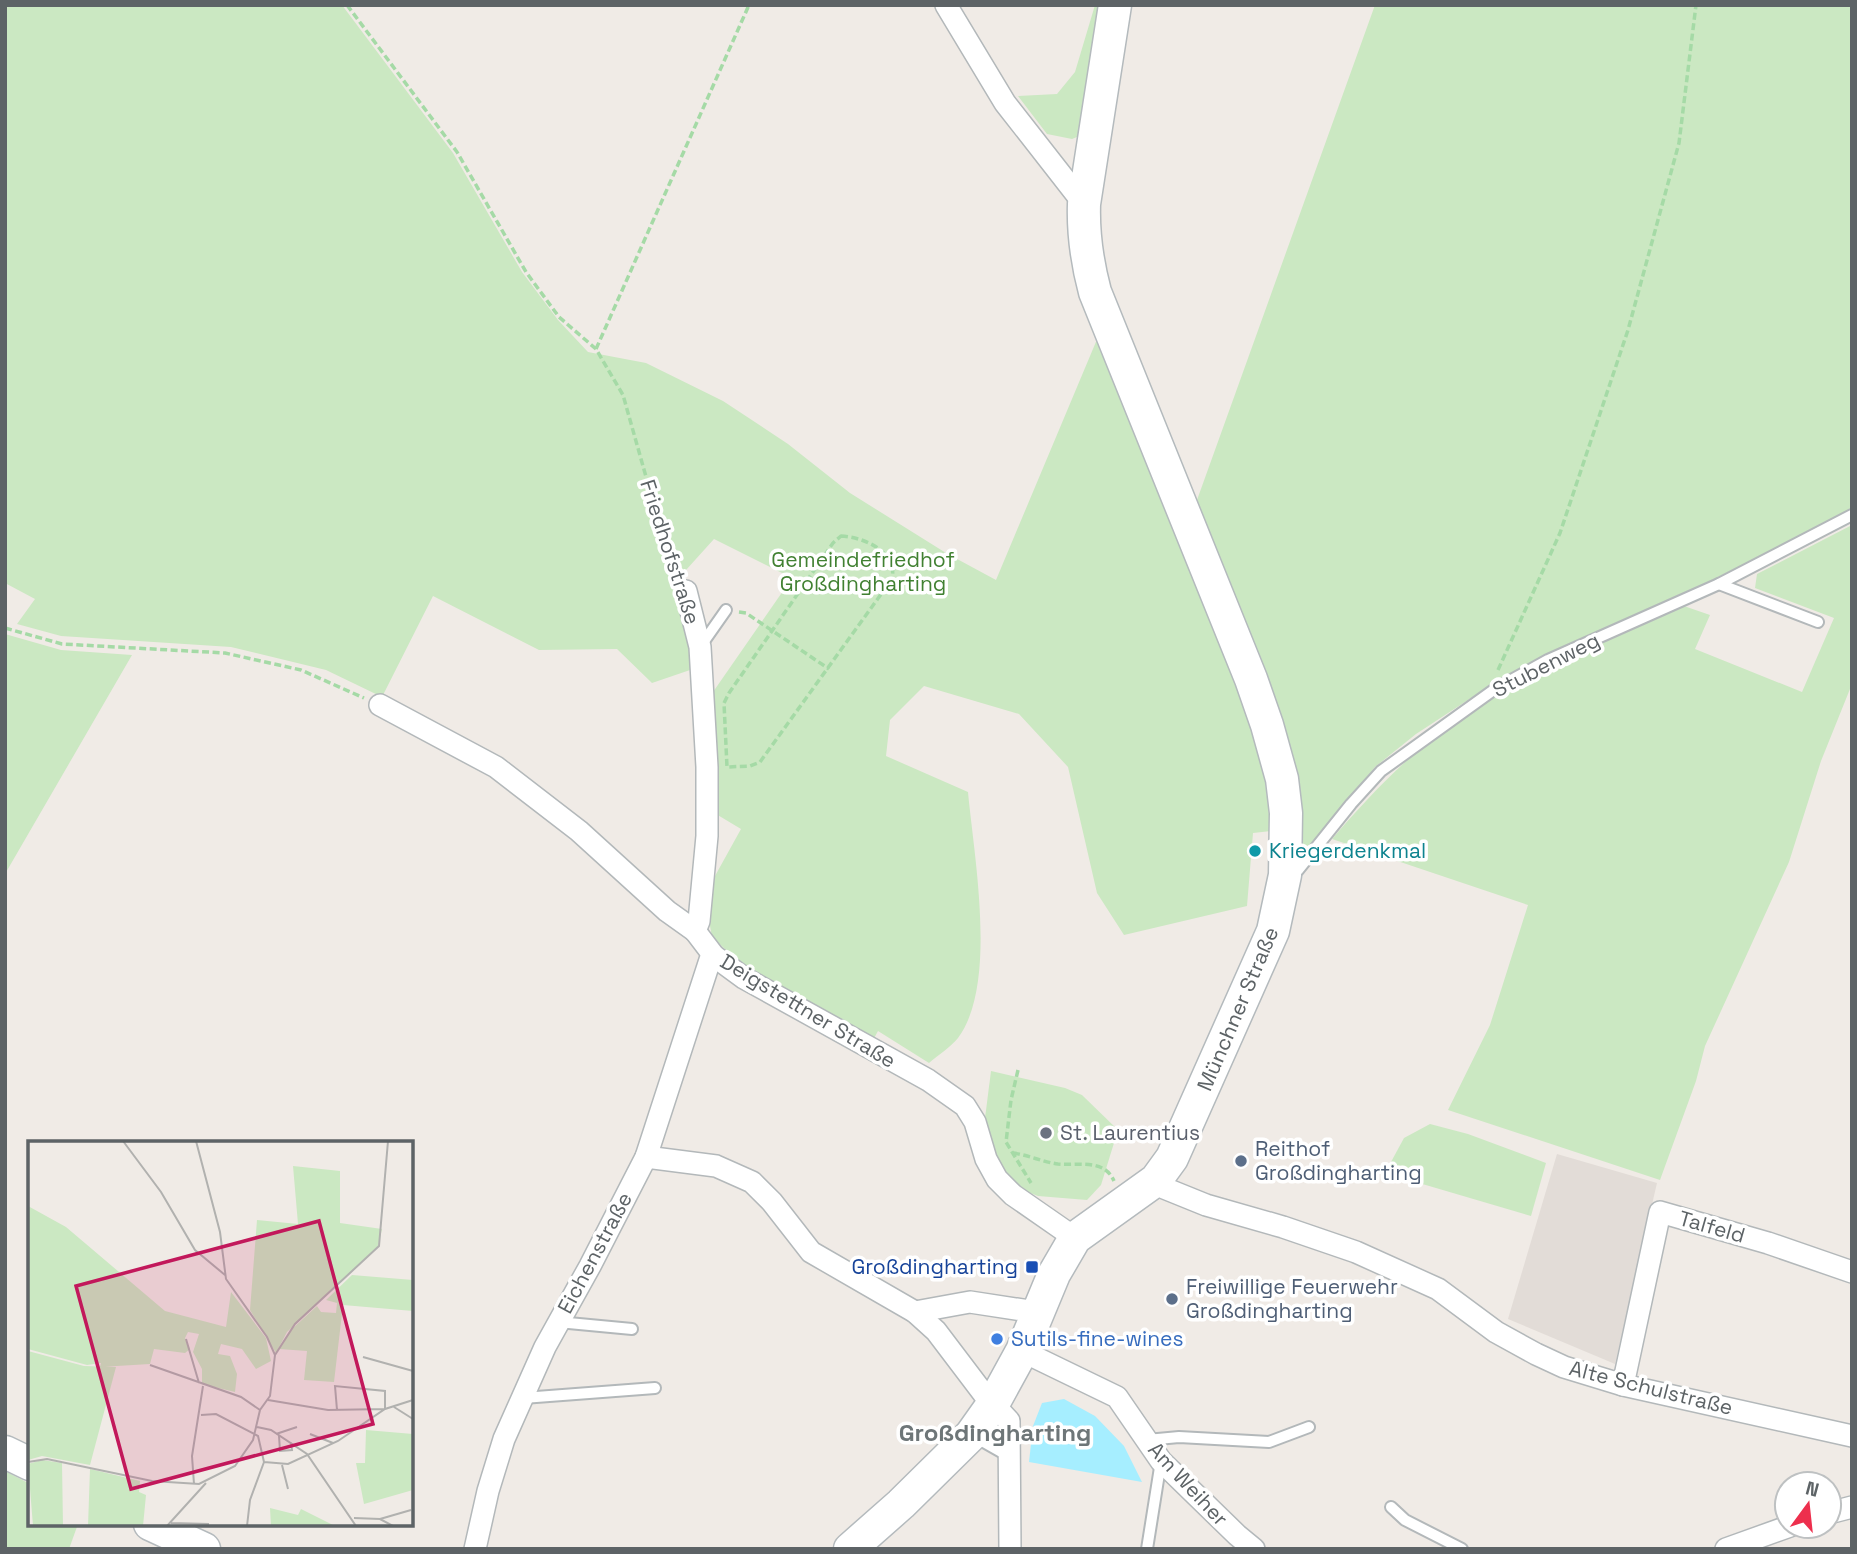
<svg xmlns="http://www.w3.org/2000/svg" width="1857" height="1554" font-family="'Space Grotesk',sans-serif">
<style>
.education{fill:#e2dcd7}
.green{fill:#cbe8c2}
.water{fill:#a6eeff}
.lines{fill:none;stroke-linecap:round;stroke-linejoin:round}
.lane-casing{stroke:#b3b8ba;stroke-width:14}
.street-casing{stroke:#b3b8ba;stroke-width:24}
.secondary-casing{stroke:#b4babd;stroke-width:35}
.path{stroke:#a5daa6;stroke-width:3.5;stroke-dasharray:7 3.5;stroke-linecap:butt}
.lane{stroke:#fff;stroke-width:10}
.street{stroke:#fff;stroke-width:21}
.secondary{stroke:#fff;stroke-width:32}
.culture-dot{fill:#0f9aa8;stroke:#fff;stroke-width:2.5}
.worship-dot{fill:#6b7280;stroke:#fff;stroke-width:2.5}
.service-dot{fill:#5c6f8a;stroke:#fff;stroke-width:2.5}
.transit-dot{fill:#1a4fb4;stroke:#fff;stroke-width:2.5}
.shop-dot{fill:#3f7fe0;stroke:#fff;stroke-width:2.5}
.labels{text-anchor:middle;stroke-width:7;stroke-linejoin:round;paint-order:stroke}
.street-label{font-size:21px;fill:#5d6366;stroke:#fff}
.park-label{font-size:21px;fill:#418132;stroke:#fff}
.culture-label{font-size:21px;fill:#0d838f;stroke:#fff;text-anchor:start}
.worship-label{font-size:21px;fill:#5b616d;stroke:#fff;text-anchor:start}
.service-label{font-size:21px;fill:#4e5e75;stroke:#fff;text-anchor:start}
.transit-label{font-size:21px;fill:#164399;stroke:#fff;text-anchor:end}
.shop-label{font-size:21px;fill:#366cbe;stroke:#fff;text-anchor:start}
.quarter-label{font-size:24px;font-weight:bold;fill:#6e7678;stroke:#fff}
.inset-road{fill:none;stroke:#b1b1af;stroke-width:2}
.view{fill:#c2185b;fill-opacity:0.15;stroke:#c2185b;stroke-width:3.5}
.inset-edge{fill:none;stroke:#5d6366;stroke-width:3.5}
</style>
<rect width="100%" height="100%" fill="#f0ebe6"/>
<!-- education -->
<polygon class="education" points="1557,1154 1657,1183 1615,1364 1508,1319"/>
<!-- green -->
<g class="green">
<path d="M5,5H342L453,153L522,272L558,320L588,352L646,363L723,401L788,444L850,493L946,553L996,580L1098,337L1259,731L1271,831L1253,833L1247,906L1124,935L1097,893L1068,767L1019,714L924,686L890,720L886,756L968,792C974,857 998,984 958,1038C951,1047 938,1055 929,1063L878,1031L872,1042L746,969L712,937L707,909L710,885L741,829L716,814L717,761L713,692L792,578L714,539L677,580L686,614L693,669L652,683L617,649L539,650L433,596L382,697L326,670L231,647L61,636L17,624L35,599L5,583Z"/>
<polygon points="1095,5 1108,5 1082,135 1072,139 1047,134 1018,96 1057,94 1075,72"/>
<polygon points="1375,5 1852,5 1852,510 1668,602 1545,655 1471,698 1416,734 1375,767 1298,861 1293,763 1283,722 1197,500"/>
<path d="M1852,525V684L1821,761L1789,862L1705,1046L1696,1081L1660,1180L1448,1110L1490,1025L1528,905L1332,839C1376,788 1421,741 1479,706C1543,667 1614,638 1681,605L1710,615L1695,649L1802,692L1834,618L1755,588L1757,574Z"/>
<polygon points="5,634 61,650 132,655 5,874"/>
<polygon points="991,1071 1065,1088 1082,1095 1118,1130 1101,1185 1087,1200 1038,1196 1020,1189 1001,1169 984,1126"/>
<polygon points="1430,1124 1468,1134 1546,1163 1531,1216 1385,1173 1404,1138"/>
<polygon points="5,1471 30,1484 30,1524 78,1524 69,1549 5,1549"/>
</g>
<!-- water -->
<polygon class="water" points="1064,1399 1095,1416 1124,1446 1142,1482 1029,1462 1033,1426 1042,1403"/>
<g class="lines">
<!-- lane casing -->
<g class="lane-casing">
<g id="lane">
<polyline points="1719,584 1818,622"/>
<polyline points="700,647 726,610"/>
<polyline points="1289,874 1298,870 1351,804 1381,771 1495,689 1548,660 1719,584 1852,515"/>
<polyline points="558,1322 632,1329"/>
<polyline points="523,1398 655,1388"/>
<polyline points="973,1436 1010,1457"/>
<polyline points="1147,1440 1179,1437 1269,1442 1309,1427"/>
<polyline points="1391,1507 1405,1520 1462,1549"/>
<polyline points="1147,1549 1161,1461"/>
</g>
</g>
<!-- street casing -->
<g class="street-casing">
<g id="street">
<polyline points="946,5 1005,103 1084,204"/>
<polyline points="686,591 700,647 707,767 707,836 699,921 695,931"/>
<polyline points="380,705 496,767 579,831 667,911 695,931 714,956 744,978 928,1080 965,1106 975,1122 986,1159 997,1179 1013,1195 1075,1238"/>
<polyline points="646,1157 716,1166 752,1182 772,1202 811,1252 915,1312 936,1331 983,1393 1009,1421 1010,1549"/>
<polyline points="1156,1180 1164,1188 1206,1205 1283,1227 1356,1252 1438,1289 1496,1332 1536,1354 1564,1367 1623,1385 1852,1436"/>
<polyline points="915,1312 970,1302 1036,1312"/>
<polyline points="1022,1351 1117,1397 1161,1461 1237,1535 1254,1549"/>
<polyline points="1623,1385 1660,1212 1768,1243 1852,1272"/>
<polyline points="1829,1513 1852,1507"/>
<polyline points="475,1549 488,1491 504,1439 545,1347 590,1266 646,1157 710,960 714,956"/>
<polyline points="1726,1549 1790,1526"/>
</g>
</g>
<!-- secondary casing -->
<g class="secondary-casing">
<g id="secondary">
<polyline points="5,1452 30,1464"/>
<polyline points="150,1524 204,1549"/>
<path d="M850,1549L901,1504L971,1435L993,1404L1022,1351L1054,1274L1075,1238L1156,1180L1172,1158L1273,931L1285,875L1286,813L1282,779L1267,725L1251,679L1095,292C1087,262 1083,235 1084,204L1115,5"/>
</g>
</g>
<!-- path -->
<g class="path">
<polyline points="347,5 457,152 526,272 559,317 596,349 623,395 661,530 679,573"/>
<polyline points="596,349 749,5"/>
<path d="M841,536C864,537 898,552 892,579L760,762L750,766L727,767L724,703L729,693L833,543Z"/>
<polyline points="739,612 746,613 829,669"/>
<polyline points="5,628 62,644 225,653 301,670 364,698"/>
<polyline points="1498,670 1560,533 1628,330 1679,143 1696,5"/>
<polyline points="1018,1070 1011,1100 1006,1142 1031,1183"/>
<path d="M1013,1153C1028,1155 1043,1162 1058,1164C1078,1166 1104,1158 1114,1181"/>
</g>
<!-- lane -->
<use href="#lane" class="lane"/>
<!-- street -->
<use href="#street" class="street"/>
<!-- secondary -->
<use href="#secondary" class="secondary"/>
</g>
<!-- markers -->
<circle class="culture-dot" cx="1255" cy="851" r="7"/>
<circle class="worship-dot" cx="1046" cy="1133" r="7"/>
<g class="service-dot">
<circle cx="1241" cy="1161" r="7"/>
<circle cx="1172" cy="1299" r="7"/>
</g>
<rect class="transit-dot" x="1025" y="1260" width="14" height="14" rx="3.5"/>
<circle class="shop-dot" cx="997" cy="1339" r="7"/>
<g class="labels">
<!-- street labels -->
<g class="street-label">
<text transform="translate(670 552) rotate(72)" y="7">Friedhofstraße</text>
<text transform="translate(1546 665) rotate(-27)" y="7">Stubenweg</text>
<text transform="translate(1238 1009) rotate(-67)" y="7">Münchner Straße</text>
<text transform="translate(808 1011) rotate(31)" y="7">Deigstettner Straße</text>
<text transform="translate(1712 1227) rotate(16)" y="7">Talfeld</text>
<text transform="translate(595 1253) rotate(-62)" y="7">Eichenstraße</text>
<text transform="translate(1651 1388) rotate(14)" y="7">Alte Schulstraße</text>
<text transform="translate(1188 1484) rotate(47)" y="7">Am Weiher</text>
</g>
<!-- park labels -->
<g class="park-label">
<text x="863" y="567">Gemeindefriedhof<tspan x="863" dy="24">Großdingharting</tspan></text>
</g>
<!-- culture labels -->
<g class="culture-label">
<text x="1269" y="858">Kriegerdenkmal</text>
</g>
<!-- worship labels -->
<g class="worship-label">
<text x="1060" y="1140">St. Laurentius</text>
</g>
<!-- service labels -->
<g class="service-label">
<text x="1255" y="1156">Reithof<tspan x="1255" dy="24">Großdingharting</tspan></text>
<text x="1186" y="1294">Freiwillige Feuerwehr<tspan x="1186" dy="24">Großdingharting</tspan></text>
</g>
<!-- transit labels -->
<g class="transit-label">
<text x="1018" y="1274">Großdingharting</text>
</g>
<!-- shop labels -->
<g class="shop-label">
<text x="1011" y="1346">Sutils-fine-wines</text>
</g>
<!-- quarter labels -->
<g class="quarter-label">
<text x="995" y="1441">Großdingharting</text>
</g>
</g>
<!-- overview -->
<g transform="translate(28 1141)">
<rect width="385" height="385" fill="#f0ebe6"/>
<path d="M265,25L312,30V82L354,88L350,105L259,191L248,212L222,169L229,79L270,83ZM0,65L38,86L137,170L198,186L203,151L238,197L243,220L228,228L214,208L193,203L190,213L202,215L209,233L207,251L174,243V228L165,211L171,193L160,191L157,197L162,208L157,212L126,208L122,223L72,226L73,222L59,224L0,208ZM324,134L385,139V170L315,164L306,241L276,239L279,210L251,208L264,188L289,165L293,171L308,172L309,162L298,159ZM0,210L56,225L88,226L62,324L14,315L0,319ZM338,289L385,293V349L336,363L328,322H337ZM14,319L34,322L35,385H5L0,323ZM62,328L112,340L111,351L118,354L115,385H60ZM242,367L270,374L273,368L307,385H243Z" fill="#cbe8c2"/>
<path class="inset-road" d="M95,0L133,51L167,109L197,134M158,198L171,242M247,214L267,183L351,105L360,0M335,216L385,230M122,224L213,256L232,269M240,259L300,269L357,268M366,266L385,278M309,269L307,245L357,250V268M173,274L188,273L230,295L236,321L222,359L219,385M229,286L243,289L279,313L328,385M248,293L269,286M282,293L305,302M251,295L252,310L264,309L263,302M0,321L19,318L124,340L171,343L207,325L225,299L232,269L242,255L247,214L239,196L198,138L192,91L168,0M236,321L260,323L310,300L357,268L385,259M254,324L260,348M166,343L164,315L175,245M326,377L352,378L365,385M352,378L383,369M143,382L181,383M139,385L178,342"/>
<path class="view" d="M291,80L345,283L103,348L48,145Z"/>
<rect width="385" height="385" class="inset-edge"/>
</g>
<!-- border -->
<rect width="1857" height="1554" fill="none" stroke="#5d6366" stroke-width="14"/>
<!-- north arrow -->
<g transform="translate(1808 1505) rotate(15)"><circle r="33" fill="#ffffff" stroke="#bec1c2" stroke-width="2"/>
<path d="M0-5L12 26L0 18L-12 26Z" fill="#ed2f4d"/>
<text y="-10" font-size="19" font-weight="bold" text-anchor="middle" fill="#5d6366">N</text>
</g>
</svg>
